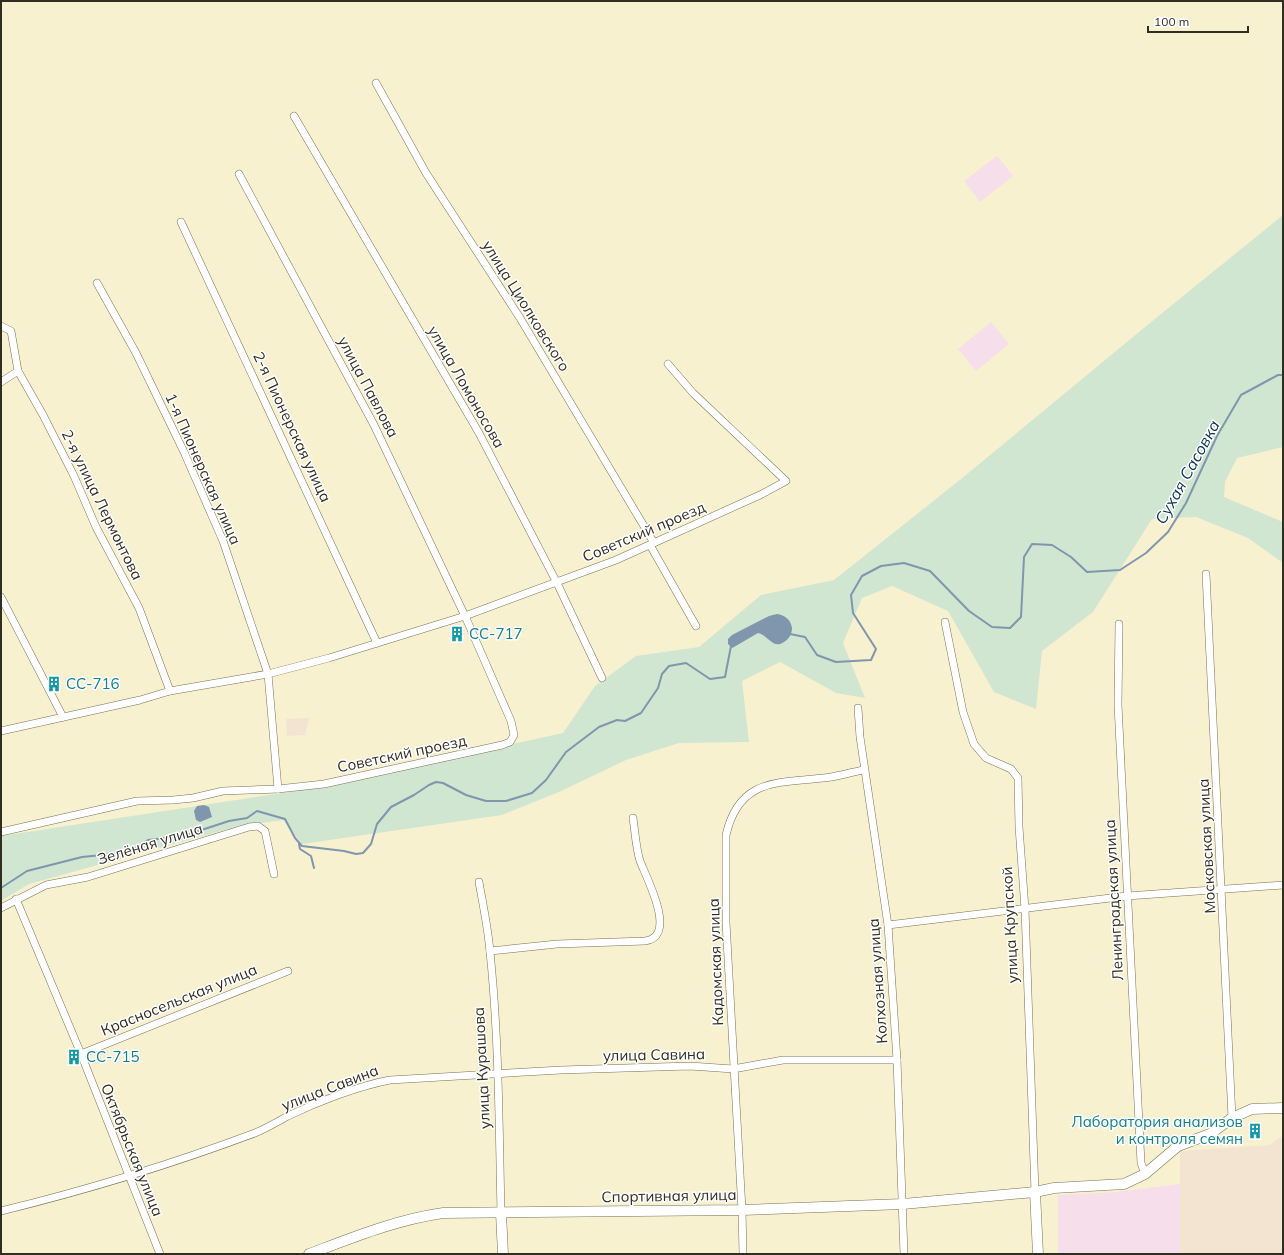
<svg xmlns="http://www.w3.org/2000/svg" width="1284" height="1255" font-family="Mulish,sans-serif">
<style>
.commercial{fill:#f3e4d1}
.industrial{fill:#f6dfea}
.green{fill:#d1e6d1}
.water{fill:#7f96ad}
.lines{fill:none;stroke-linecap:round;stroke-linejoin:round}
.stream{stroke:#7f96ad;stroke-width:2}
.street-casing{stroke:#777154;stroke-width:8}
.secondary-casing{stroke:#777154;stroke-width:11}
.street{stroke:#fff;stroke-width:7}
.secondary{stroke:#fff;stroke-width:10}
.labels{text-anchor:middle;stroke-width:3;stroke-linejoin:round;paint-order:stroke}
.street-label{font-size:15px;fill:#302d21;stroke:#fff}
.culture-label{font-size:15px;fill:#0d838f;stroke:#fff;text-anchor:start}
.water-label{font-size:16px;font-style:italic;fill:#093152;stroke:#fff}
</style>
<rect width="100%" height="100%" fill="#f8f1d0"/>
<!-- commercial -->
<g class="commercial">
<polygon points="309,718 305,735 287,736 286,719"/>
<polygon points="1283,1137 1283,1253 1180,1254 1180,1151 1270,1145 1279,1138"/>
</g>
<!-- industrial -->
<g class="industrial">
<polygon points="997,156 1013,176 980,202 964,181"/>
<polygon points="991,322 1009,344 976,371 958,349"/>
<polygon points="1180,1184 1180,1254 1058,1254 1058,1195 1115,1192"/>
</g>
<!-- green -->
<polygon class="green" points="1283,215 1283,447 1237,458 1225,482 1224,497 1283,522 1283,563 1248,538 1196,517 1152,519 1093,612 1042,651 1036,709 994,692 948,611 892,586 862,598 843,643 865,698 836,693 780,662 742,681 749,742 679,743 626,760 559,792 502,815 302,844 283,820 239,826 29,884 1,901 1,836 301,790 563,733 595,686 636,656 699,647 761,595 834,580 961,479 1156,318"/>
<!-- water -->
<g class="water">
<path d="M777,614C785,615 791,620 792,628C792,634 789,639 784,642C773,650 768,635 758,633L734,647L732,648L728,644V639L732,635L769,616Z"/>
<polygon points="204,805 209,807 212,817 200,822 196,820 194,811 197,806"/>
</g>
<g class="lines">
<!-- stream -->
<g class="stream">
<polyline points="790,634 805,637 817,655 836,662 871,660 876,649 853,613 851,595 862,576 881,566 904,563 930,571 969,611 992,627 1010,628 1021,617 1024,557 1032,544 1052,545 1071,557 1087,572 1120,570 1146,553 1168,532 1186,503 1217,436 1241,395 1278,375 1283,375"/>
<polyline points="299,844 300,849 311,856 314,868"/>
<polyline points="1,888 27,871 82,857 122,853 138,847 148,840 183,836 229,821 247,818 257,811 285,819 295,838 302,846 344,851 356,854 363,853 371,844 377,824 391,807 414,795 429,785 436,782 443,783 466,795 486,801 506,801 532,793 546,780 566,752 599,727 617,720 625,721 641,713 658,688 662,674 669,666 686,663 710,679 725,677 731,646"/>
</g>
<!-- street casing -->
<g class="street-casing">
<g id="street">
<polyline points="376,83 426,173 520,318 654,543"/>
<polyline points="294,116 479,433 557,583 602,678"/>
<polyline points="181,222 377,643"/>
<polyline points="97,283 136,353 184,452 223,541 268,674 278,789"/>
<polyline points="1,326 11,331 18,371 43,415 74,476 96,527 139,608 170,691"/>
<polyline points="1,382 18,371"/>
<polyline points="650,545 696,626"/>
<polyline points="1206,574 1232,1118"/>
<polyline points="1,597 63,717"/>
<polyline points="945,622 963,712 974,744 986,758 1011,769 1018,778 1019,827 1025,909 1035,1192"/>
<polyline points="1119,624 1118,705 1141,1163 1145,1174"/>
<polyline points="858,708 860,737 888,925 897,1060 904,1254"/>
<polyline points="1,731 140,700 170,691 268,674 329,658 465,616 616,560 760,495 786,481 693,393 668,364"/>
<polyline points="1,832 137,801 173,800 193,798 223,791 278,789 324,784 502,745 510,742 514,735 511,721 465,616 374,425 239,174"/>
<path d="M479,882C483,905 488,928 490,952C499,1038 499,1126 501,1213"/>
<polyline points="16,899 81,1054 160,1254"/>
<polyline points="1,908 46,885 88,877 249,827 258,826 265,831 274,874"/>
<polyline points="888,925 1127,896 1283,885"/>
<path d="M490,951L557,944L645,941C678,937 647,879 640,861C636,848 635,832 633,818"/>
<polyline points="81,1054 288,971"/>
<path d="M1,1211C87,1190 172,1164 255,1133C267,1128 277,1122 288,1116C317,1102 358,1086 390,1080L561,1070L690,1066L733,1069L783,1060H897"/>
<path d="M743,1254L742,1210L726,922V835C740,774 784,784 831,777C842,775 853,772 864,770"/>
</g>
</g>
<!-- secondary casing -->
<g class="secondary-casing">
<g id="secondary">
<polyline points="1035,1192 1038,1254"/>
<polyline points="501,1213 503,1254"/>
<path d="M309,1254C354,1237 395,1220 443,1213L742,1210L903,1204L1035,1192L1054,1188L1124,1184L1145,1174L1178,1146L1210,1134L1232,1118L1252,1109L1283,1108"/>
</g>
</g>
<!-- street -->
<use href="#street" class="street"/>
<!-- secondary -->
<use href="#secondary" class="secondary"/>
</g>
<!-- icons -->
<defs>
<g id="building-bare" transform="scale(1.2)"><path d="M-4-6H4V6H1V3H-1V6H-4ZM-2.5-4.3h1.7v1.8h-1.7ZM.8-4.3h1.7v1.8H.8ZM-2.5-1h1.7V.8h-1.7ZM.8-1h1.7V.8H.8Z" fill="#0f9aa8" stroke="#fff" stroke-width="2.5" paint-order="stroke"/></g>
</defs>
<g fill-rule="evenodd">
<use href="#building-bare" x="457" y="634"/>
<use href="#building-bare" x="54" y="684"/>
<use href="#building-bare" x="74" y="1057"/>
<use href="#building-bare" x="1255" y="1131"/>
</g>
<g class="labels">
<!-- street labels -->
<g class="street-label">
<text transform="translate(526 306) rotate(58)" y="5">улица Циолковского</text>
<text transform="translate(368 387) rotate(62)" y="5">улица Павлова</text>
<text transform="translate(466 387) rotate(60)" y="5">улица Ломоносова</text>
<text transform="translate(292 427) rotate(65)" y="5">2-я Пионерская улица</text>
<text transform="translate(203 469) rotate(66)" y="5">1-я Пионерская улица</text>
<text transform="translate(102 505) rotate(64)" y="5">2-я улица Лермонтова</text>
<text transform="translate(644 532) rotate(-23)" y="5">Советский проезд</text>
<text transform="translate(402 754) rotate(-12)" y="5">Советский проезд</text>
<text transform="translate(150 844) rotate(-17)" y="5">Зелёная улица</text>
<text transform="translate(1207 846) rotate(-93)" y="5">Московская улица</text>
<text transform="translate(1114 900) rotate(-93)" y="5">Ленинградская улица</text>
<text transform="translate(1010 925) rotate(-93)" y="5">улица Крупской</text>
<text transform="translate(716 962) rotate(-92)" y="5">Кадомская улица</text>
<text transform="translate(878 981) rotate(-94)" y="5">Колхозная улица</text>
<text transform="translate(179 1000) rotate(-22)" y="5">Красносельская улица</text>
<text transform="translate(654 1055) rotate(-1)" y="5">улица Савина</text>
<text transform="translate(482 1068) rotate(-93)" y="5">улица Курашова</text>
<text transform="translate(330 1088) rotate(-21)" y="5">улица Савина</text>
<text transform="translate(132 1150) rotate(68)" y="5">Октябрьская улица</text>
<text transform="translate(669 1196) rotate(-1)" y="5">Спортивная улица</text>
</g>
<!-- culture labels -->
<g class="culture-label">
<text x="469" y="639">СС-717</text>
<text x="66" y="689">СС-716</text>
<text x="86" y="1062">СС-715</text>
<text x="1243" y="1127" text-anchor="end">Лаборатория анализов<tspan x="1243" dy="17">и контроля семян</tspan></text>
</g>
<!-- water labels -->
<g class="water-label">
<text transform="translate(1187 472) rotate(-61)" y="6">Сухая Сасовка</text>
</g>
</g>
<!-- border -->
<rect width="1284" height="1255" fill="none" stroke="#302d21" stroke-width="4"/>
<!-- scale -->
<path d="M1148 26v6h100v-6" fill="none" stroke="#302d21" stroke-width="2"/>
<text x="1154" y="26" font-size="12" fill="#302d21" stroke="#ffffff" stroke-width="3" paint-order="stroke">100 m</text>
</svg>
